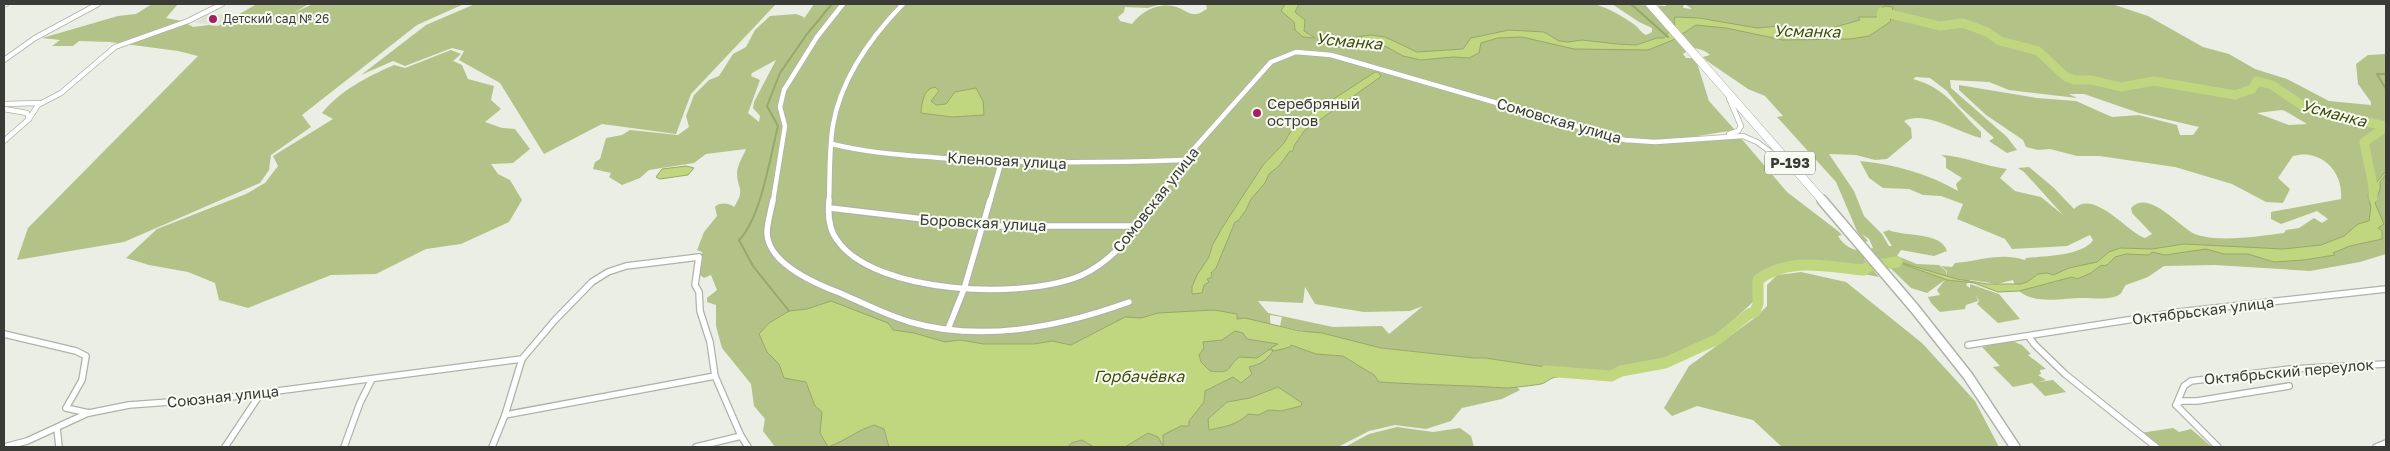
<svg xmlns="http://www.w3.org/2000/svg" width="2390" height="451" font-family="'Golos Text',sans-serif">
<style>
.built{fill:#dfe4d4}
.green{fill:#b3c388;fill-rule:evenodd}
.water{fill:#c0d780;stroke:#98a86a}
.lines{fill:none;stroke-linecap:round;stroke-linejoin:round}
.stream{stroke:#98a86a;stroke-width:2}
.river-far1{stroke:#c0d780;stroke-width:9}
.river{stroke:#c0d780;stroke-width:11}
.street-far1-casing{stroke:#afb2a9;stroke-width:6}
.street-casing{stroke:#afb2a9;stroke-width:8}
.highway-far1-casing{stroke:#afb2a9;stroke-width:9}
.highway-casing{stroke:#afb2a9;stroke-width:12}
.street-far1{stroke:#fff;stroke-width:4.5}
.street{stroke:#fff;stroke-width:5.5}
.highway-far1{stroke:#fff;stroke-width:8}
.highway{stroke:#fff;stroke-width:9}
.poi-dot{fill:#a81e62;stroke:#f8fbf2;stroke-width:2}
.labels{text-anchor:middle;stroke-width:4;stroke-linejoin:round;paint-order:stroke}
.far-poi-label{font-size:12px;fill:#3a3b37;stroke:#f8fbf2;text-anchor:start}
.shield{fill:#f8fbf2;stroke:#73756f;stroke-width:1}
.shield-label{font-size:14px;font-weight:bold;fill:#3a3b37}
.poi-label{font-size:15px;fill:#3a3b37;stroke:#f8fbf2;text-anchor:start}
.street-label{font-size:15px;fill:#3a3b37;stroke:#f8fbf2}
.water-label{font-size:16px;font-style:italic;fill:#3f4d0c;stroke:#f8fbf2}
</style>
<rect width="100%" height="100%" fill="#ebeee5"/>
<!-- built -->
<polygon class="built" points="210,13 232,16 217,25 194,23"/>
<!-- green -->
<g class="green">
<polygon points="152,4 178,4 166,18 182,21 193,27 209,25 218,26 257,4 309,4 293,13 313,4 464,4 417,25 302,115 311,127 271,155 269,170 260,183 124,242 17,260 28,228 198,56 178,51 110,42 79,41 73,46 52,46 60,40 42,38 118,16 136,14"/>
<polygon points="475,4 776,4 691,94 676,134 602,124 544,154 500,83 459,60 464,51 452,48 405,66 393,61 361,75 426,25"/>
<path d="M814,4H1161L1148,8L1125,7L1124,12L1118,17L1120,21L1132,24C1142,10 1162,0 1179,8C1185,10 1189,15 1197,14C1200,14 1204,10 1207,9L1206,4H1594C1609,8 1622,16 1635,25C1640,29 1640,32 1646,35L1652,32V28L1639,22L1612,4L1666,6V4H1684L1683,8L1692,9L1685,4H2112L2148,16L2203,47L2229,54L2255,69L2287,79L2329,101L2371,105V102L2358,84L2356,64L2368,55L2386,54V254L2360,262L2310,271L2215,265L2164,266L2148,277L2126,285C2122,289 2123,294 2117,296C2106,300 2093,298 2082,298C2061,298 2021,308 2013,280L1997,284L1970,280L1966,285L1970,288V284L1999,294L2020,319L1998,323L1977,304L1979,301L1976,295L1978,301L1966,305L1965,309L1940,312L1931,303L1928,297L1940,295L1937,290L1945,280L1927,293L1911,288L1882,260L1864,259L1879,277C1841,269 1803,268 1764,270L1756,278L1753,302L1718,334L1676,355L1606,372L1547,368L1485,358H1474L1381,348L1280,326L1282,317L1270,315L1271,342L1296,346L1316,354L1343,356L1374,375L1509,388L1516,386L1520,390L1502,399L1462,408L1451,421L1426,429L1395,425L1369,431L1338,447H775L763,431L765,419L754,406L751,384L722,348L716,326V305L707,302V298L717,290L711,275L704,278L699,274L702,252L697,250L704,232L717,216L715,207C719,202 730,203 734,207C746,188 737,190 737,172C738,164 743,156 746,149L706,154L694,163L649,170L640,178L622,185L609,177L611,173L593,169L595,162L600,159L606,138L622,135L630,130L678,135L689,127L686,116L694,95L709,80L719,76L733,54L746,47L755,30L770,16L796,14L804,17L803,20ZM1684,48C1693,47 1704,49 1710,55L1703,57L1707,61L1748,89L1765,96L1783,116L1777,117L1836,182L1857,231L1865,242L1868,241L1862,234L1869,239L1873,248C1858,253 1847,250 1838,236L1842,235L1838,231L1787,192L1740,137L1701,139L1698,136L1735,130L1709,101L1697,63L1693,58H1686L1683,54L1686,52ZM776,60L754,102L753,108L760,116L759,122L748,113L760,80L751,76L752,73ZM1916,77L1930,78L1947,91L1959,106L1994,138L1989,141L2007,153L2017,150L2007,137L1951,88L1950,80L1989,82L2009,90L2077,98L2069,94H2084L2139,113L2199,127L2193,135H2180L2177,125L2139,115L2112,117L2076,101L2037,98L1959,85V90L1986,115L2023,140L2026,147L2038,150L2050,149L2077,156H2099L2175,167L2232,184L2266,202L2283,203L2290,189L2278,178L2293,156C2298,155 2304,154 2309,155C2330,158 2343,178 2341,199L2271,212V219L2281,224L2317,211L2328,219L2322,223L2314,218L2299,228L2286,230L2284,233C2259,236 2218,243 2195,234C2180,228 2149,188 2131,208L2132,213L2152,234L2145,238C2129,234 2094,188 2074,209L2054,188L2029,167L2018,168L2024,172L2063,215L2041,197L2015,191L2000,178L2007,169C1984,166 1964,156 1941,155L1946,158V168L1962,178L1956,184L1958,191C1929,174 1893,164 1860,161L1869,178L1883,188L1909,189L1923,195L1941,196L1963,204L1957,219L2005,239L2012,249L2067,246L2090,235L2093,240C2083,256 2044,256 2026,258L2025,260C2000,252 1980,261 1955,263L1952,267L1941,266L1947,271L1946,276V271L1939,265L1917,264L1897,256L1901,250L1934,256L1947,251C1941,231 1903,237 1889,230L1883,232L1892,246H1889L1882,234L1864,216L1854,191L1829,154L1856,155L1875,160L1887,159L1912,138L1911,128L1904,121C1927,110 1958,133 1981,138V132C1958,110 1945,87 1913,79ZM2282,110L2285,111L2307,124L2289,125L2257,113ZM1305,287L1315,304L1364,312L1410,311L1423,306L1389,334L1382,326L1333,327L1268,313L1258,301L1303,303Z"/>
<path d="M451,50L461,54L453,61L462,65L468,79L494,86L491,100L501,109L485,122L502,128L515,129L530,149L513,163L491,164L498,174L510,180L522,200L509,222L461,244L426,249L376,274L331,275L248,308L219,300L215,283L188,272L149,265L126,258L157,229L246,194L265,183L278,166L273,156L333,119L322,113C341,90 367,77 394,65L405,68Z"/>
<polygon points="1801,272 1846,282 1922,343 1975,401 1999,447 1782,447 1753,420 1697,406 1672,416 1664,408 1689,366 1756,317 1767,306 1767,285 1777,275"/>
<polygon points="2012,341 2022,345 2031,354 2028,355 2046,369 2040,370 2041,374 2038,375 2046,380 2038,382 2053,380 2066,392 2045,396 2032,383 2013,387 1993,367 2000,366 1982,347"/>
<polygon points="1397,427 1433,432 1460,428 1471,436 1474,447 1345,447 1369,434"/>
<polygon points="2173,428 2179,432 2191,429 2212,447 2159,447 2140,433"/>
</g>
<!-- water -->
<g class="water">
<polygon points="1285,4 1299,4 1295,12 1305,20 1304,31 1315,38 1303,37 1295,30 1294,22 1281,11"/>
<polygon points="1885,6 1893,7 1890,22 1869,36 1850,39 1783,40 1726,28 1696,25 1673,40 1648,50 1574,49 1522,37 1498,38 1481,43 1479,53 1469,58 1453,57 1421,60 1403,56 1387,47 1375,43 1339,47 1319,43 1317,39 1326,37 1343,39 1371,35 1385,37 1417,52 1463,49 1471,38 1509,30 1544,32 1559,41 1568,42 1582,40 1617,44 1636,45 1657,38 1664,38 1675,25 1674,21 1675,17 1699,18 1757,28 1779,26 1804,29 1828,29 1860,20 1858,17 1877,17 1878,11"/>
<polygon points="1375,72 1378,72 1381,76 1379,78 1304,131 1294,146 1293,151 1290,151 1279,166 1269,174 1265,183 1251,199 1246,210 1238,221 1235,222 1216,268 1211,273 1212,277 1207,279 1209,282 1204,285 1202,293 1192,294 1192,287 1197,275 1209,257 1212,246 1222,228 1263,165 1284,143 1291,131 1306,117"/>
<path d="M935,87L939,91L931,101L936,105L946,104L955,92L976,88L983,101L984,115L952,117L921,113C922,103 923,89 935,87Z"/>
<polygon points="686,166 694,168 688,175 660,179 656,177 662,169"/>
<polygon points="2386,171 2386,174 2380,182 2380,189 2375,203 2384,224 2378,228 2382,231 2382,239 2350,246 2333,253 2335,255 2304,260 2274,262 2248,254 2224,254 2206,249 2165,255 2152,252 2149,255 2126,254 2115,257 2107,265 2100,266 2091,273 2077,279 2072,277 2019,291 1998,292 1974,283 1947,280 1903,264 1895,263 1886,265 1882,261 1892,260 1957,279 1987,284 2021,284 2027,282 2038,274 2047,273 2053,275 2069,268 2097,262 2109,252 2120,248 2152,249 2184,244 2283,249 2321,245 2344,236 2358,224 2369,221 2371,207 2368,196 2371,185 2375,184"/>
<path d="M831,301L888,323L893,330L914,333L945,342L960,340L984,344H1034L1052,341L1071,345L1125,317L1141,318L1158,313L1214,310L1237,314V319L1245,318L1300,331L1322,333L1381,348L1474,358H1485L1559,369L1558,377C1550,377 1548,382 1541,384C1536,385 1511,388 1507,388C1464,385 1421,385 1379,382L1374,375L1343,356L1316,354L1291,345L1290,347L1274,351L1271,348L1278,344L1247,339L1243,333L1235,331L1222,340L1203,342L1204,348L1199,355L1201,362L1210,371C1233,374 1226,368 1239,357L1257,358L1270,349L1273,351C1266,361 1261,364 1249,367L1252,374L1241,383L1233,377L1205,391L1204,402L1189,421V426H1181L1163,435V446L1158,437L1148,433L1125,447H1094L1082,440L1071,443L1068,447H889L884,429L874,425C858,430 845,441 828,447L820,433L822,412L815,406L806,382L784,378L779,364L767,352L759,334L769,323L789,311L807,309Z"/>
<path d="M1278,387L1302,403L1301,406L1281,411L1269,410L1258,415L1248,414C1238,425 1223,427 1209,430L1208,419L1227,402L1250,398Z"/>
</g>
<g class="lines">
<!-- stream -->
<g class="stream">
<polyline points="1631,4 1668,37"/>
<polyline points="2386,74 2377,74 2386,89"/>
<path d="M789,311L753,266L739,240C761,218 770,157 778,126L767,106L780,73L807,34L832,4"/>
</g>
<!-- river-far1 -->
<g class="river-far1">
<polyline points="1881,15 1882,12 1940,26 1963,23 1987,32 2000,41 2038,51 2066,77 2074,80 2092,80 2121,87 2154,81 2235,95 2252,89 2257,81 2272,85 2303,106 2326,114 2386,126"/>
<polyline points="2373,198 2373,186 2364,142 2386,127"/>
</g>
<!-- river -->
<path class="river" d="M1545,371L1611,376L1621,371L1665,363L1718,339L1749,314L1755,312L1758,304V280C1790,256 1827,267 1864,270L1869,266L1897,262"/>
<!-- street-far1 casing -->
<g class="street-far1-casing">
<g id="street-far1">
<polyline points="4,4 6,4"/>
<polyline points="4,60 35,38 98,4"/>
<polyline points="1729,98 1741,126 1738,131 1729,134"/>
<polyline points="4,104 39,103 38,105"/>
<polyline points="4,109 27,113 29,119"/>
<polyline points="4,141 29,119 38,105 61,93 115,47 188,21 222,4"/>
<path d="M832,144C868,153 905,155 941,158C1022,164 1103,163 1184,160"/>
<polyline points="773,201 785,126 780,107 784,90 817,37 843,4"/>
<path d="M829,201C830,176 829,149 833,125C841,78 871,37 903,4"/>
<polyline points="990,201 1001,163"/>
<polyline points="1154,201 1191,152 1271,62 1296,52 1331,55 1625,140 1655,142 1743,136 1757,142 1788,165"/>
</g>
</g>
<!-- street casing -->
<g class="street-casing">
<g id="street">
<path d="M773,200C771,210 767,223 767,233C768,264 816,284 840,293C863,303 886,315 910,322C982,343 1060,327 1129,302"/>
<path d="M829,200C828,213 828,228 837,240C875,295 1026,300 1082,275C1116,259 1135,230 1155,200"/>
<polyline points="830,208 983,226 1137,226"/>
<polyline points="948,329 964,289 990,200"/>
<polyline points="4,334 76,351 86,356 82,380 66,408 89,413 129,405 224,398 522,359"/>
<polyline points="2029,337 2035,345 2065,374 2156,447"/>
<polyline points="1968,345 2179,312 2386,289"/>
<polyline points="2176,405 2184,386 2191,381 2290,369 2386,364"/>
<polyline points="505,415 715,376"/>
<polyline points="57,428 59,447"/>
<polyline points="4,447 27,441 88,413"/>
<polyline points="225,447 261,393"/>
<polyline points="344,447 360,403 372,379"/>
<polyline points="492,447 505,415 522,359 555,320 592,282 608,272 626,266 699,257 695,285 699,292 700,311 710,342 715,376 741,436 748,447"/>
<polyline points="696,447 741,436"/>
<polyline points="2218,447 2176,405 2181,401 2197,401 2289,386"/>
<polyline points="2376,447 2386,443"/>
</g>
</g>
<!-- highway-far1 casing -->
<g class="highway-far1-casing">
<polyline id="highway-far1" points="1650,4 1823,201"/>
</g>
<!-- highway casing -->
<g class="highway-casing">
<polyline id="highway" points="1822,200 1915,309 1968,376 2015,447"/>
</g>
<!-- street-far1 -->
<use href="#street-far1" class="street-far1"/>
<!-- street -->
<use href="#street" class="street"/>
<!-- highway-far1 -->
<use href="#highway-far1" class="highway-far1"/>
<!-- highway -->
<use href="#highway" class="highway"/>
</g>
<!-- markers -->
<g class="poi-dot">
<circle cx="213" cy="19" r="5"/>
<circle cx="1257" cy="113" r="5"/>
</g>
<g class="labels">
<!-- far-poi labels -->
<g class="far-poi-label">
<text x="223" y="23">Детский сад № 26</text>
</g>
<!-- shield labels -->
<rect class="shield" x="1765" y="151.5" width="50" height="23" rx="4"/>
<g class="shield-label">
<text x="1790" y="168">Р-193</text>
</g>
<!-- poi labels -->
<g class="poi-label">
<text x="1267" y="109">Серебряный<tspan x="1267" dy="17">остров</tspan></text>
</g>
<!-- street labels -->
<g class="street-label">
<text transform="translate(1559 121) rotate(16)" y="5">Сомовская улица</text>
<text transform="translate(1007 161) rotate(3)" y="5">Кленовая улица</text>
<text transform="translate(1156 200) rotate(-52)" y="5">Сомовская улица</text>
<text transform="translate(983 223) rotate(3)" y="5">Боровская улица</text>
<text transform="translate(2203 311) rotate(-7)" y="5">Октябрьская улица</text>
<text transform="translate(2289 372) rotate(-5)" y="5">Октябрьский переулок</text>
<text transform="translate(223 397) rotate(-6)" y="5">Союзная улица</text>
</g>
<!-- water labels -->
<g class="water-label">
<text transform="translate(1807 31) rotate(1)" y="6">Усманка</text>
<text transform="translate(1349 41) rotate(5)" y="6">Усманка</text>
<text transform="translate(2334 113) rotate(15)" y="6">Усманка</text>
<text x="1139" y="382">Горбачёвка</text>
</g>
</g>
<!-- border -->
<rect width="2390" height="451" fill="none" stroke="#3a3b37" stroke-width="10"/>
</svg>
